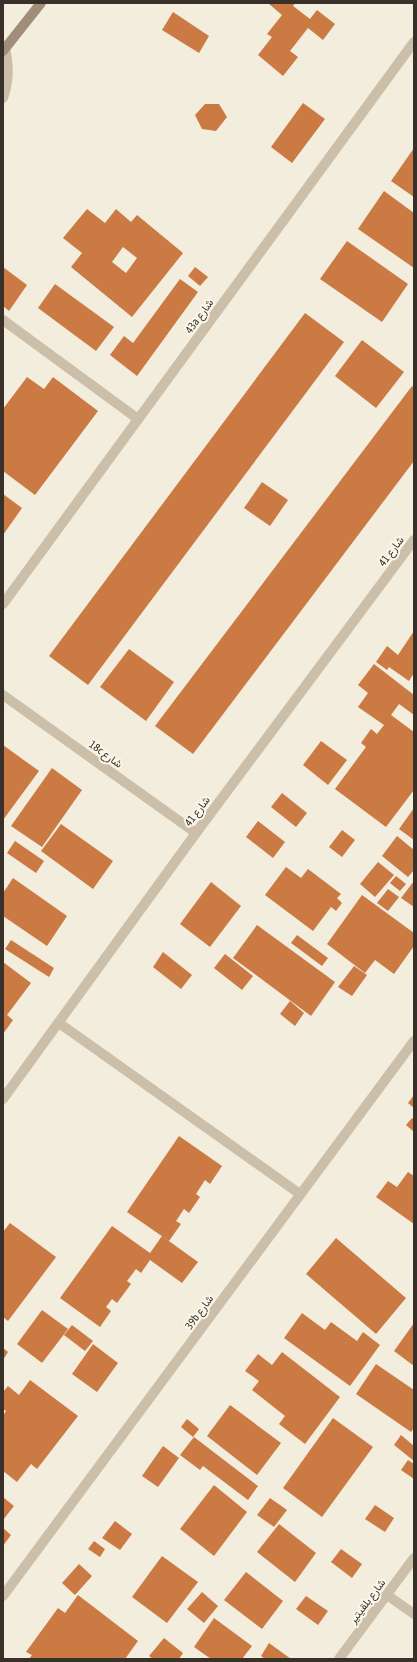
<svg xmlns="http://www.w3.org/2000/svg" width="417" height="1662" font-family="'Asap Condensed',Vazirmatn,sans-serif">
<style>
.building{fill:#cb7a44;fill-rule:evenodd}
.lines{fill:none;stroke-linecap:round;stroke-linejoin:round}
.lane{stroke:#ccbfa9;stroke-width:10}
.street{stroke:#ccbfa9;stroke-width:10}
.secondary{stroke:#a08e7a;stroke-width:10}
.labels{text-anchor:middle;stroke-width:4;stroke-linejoin:round;paint-order:stroke}
.street-label{font-size:11px;fill:#393129;stroke:#fbf6ea}
</style>
<rect width="100%" height="100%" fill="#f3eddd"/>
<!-- building -->
<g class="building">
<polygon points="270,3 295,3 293,6 310,19 317,10 335,24 323,40 308,28 290,51 298,57 283,76 258,55 272,37 267,34 282,15 269,4"/>
<polygon points="173,12 209,36 199,53 162,30"/>
<polygon points="303,103 325,119 292,163 271,147"/>
<polygon points="205,104 219,104 227,117 216,131 202,129 195,115"/>
<polygon points="414,148 414,197 391,181"/>
<polygon points="384,191 414,213 414,268 358,229"/>
<path d="M87,209L105,223L116,209L131,222L137,215L183,253L132,317L71,267L82,253L63,238ZM123,247L137,258L126,273L112,262Z"/>
<polygon points="347,241 408,284 382,322 320,279"/>
<polygon points="3,267 27,285 9,311 3,306"/>
<polygon points="195,267 208,277 200,286 188,276"/>
<polygon points="180,279 198,292 137,376 110,355 124,336 133,343"/>
<polygon points="55,284 114,327 96,351 38,308"/>
<polygon points="305,313 344,342 88,685 49,656"/>
<polygon points="362,340 404,372 376,408 335,376"/>
<polygon points="27,377 44,389 53,377 98,411 35,495 3,471 3,409"/>
<polygon points="412,386 414,388 414,461 193,754 155,726"/>
<polygon points="262,482 288,500 270,526 244,508"/>
<polygon points="3,494 22,508 3,535"/>
<polygon points="414,631 414,673 409,681 389,667 387,670 376,662 387,646 398,655"/>
<polygon points="129,649 174,682 146,721 100,687"/>
<polygon points="374,664 414,695 414,715 399,704 391,715 414,732 414,790 386,827 335,789 366,747 361,743 371,729 377,734 384,725 358,707 368,693 358,685"/>
<polygon points="321,741 347,760 328,785 303,765"/>
<polygon points="3,745 39,771 3,820"/>
<polygon points="52,768 82,790 42,847 11,826"/>
<polygon points="282,793 307,813 296,827 271,807"/>
<polygon points="414,808 414,840 399,829"/>
<polygon points="258,821 285,842 273,858 246,837"/>
<polygon points="61,824 113,861 93,889 41,851"/>
<polygon points="342,830 355,840 342,857 329,847"/>
<polygon points="397,836 414,850 414,870 408,877 382,856"/>
<polygon points="15,841 44,861 36,873 7,853"/>
<polygon points="378,862 394,875 375,897 360,884"/>
<polygon points="286,867 301,878 308,869 341,894 337,898 342,903 336,911 331,907 313,931 265,895"/>
<polygon points="396,876 406,884 400,891 390,883"/>
<polygon points="13,878 67,916 47,946 3,916 3,893"/>
<polygon points="414,881 414,907 401,898"/>
<polygon points="211,882 241,906 210,947 180,924"/>
<polygon points="388,889 399,897 388,911 377,903"/>
<polygon points="362,895 414,933 414,946 394,974 375,960 365,973 327,944"/>
<polygon points="257,925 335,982 311,1016 233,958"/>
<polygon points="297,935 328,958 322,966 291,943"/>
<polygon points="11,940 54,968 49,977 5,949"/>
<polygon points="163,952 192,975 181,989 153,967"/>
<polygon points="225,954 253,976 242,990 214,968"/>
<polygon points="3,962 31,983 7,1015 13,1020 3,1034"/>
<polygon points="354,966 367,975 352,996 338,987"/>
<polygon points="290,1001 304,1013 295,1026 280,1014"/>
<polygon points="414,1095 414,1108 408,1103"/>
<polygon points="412,1118 414,1120 414,1132 406,1125"/>
<polygon points="179,1136 222,1166 210,1184 205,1180 196,1194 200,1197 189,1213 184,1209 176,1221 181,1224 169,1241 127,1212"/>
<polygon points="408,1172 414,1176 414,1224 376,1197 388,1181 397,1187"/>
<polygon points="10,1223 56,1257 8,1321 3,1317 3,1232"/>
<polygon points="112,1226 150,1253 162,1236 198,1262 182,1283 150,1260 141,1273 136,1269 127,1281 131,1284 117,1303 112,1299 106,1307 111,1311 100,1327 60,1298"/>
<polygon points="336,1238 406,1298 376,1334 306,1274"/>
<polygon points="42,1310 68,1329 42,1363 17,1344"/>
<polygon points="302,1313 325,1330 331,1322 357,1341 363,1332 380,1345 350,1386 284,1338"/>
<polygon points="414,1323 414,1366 394,1351"/>
<polygon points="72,1325 93,1341 85,1351 64,1335"/>
<polygon points="93,1344 118,1363 97,1392 72,1374"/>
<polygon points="3,1348 8,1352 3,1360"/>
<polygon points="282,1352 340,1397 305,1444 279,1424 285,1416 252,1390 259,1381 245,1371 258,1354 272,1365"/>
<polygon points="376,1364 414,1390 414,1428 411,1432 356,1394"/>
<polygon points="30,1380 78,1416 37,1469 31,1464 17,1482 3,1471 3,1416 6,1411 3,1409 3,1392 8,1386 19,1395"/>
<polygon points="230,1405 281,1443 257,1475 207,1436"/>
<polygon points="333,1418 373,1447 322,1517 283,1488"/>
<polygon points="187,1419 199,1429 193,1437 181,1427"/>
<polygon points="401,1435 414,1446 414,1461 394,1445"/>
<polygon points="194,1437 258,1486 248,1500 203,1466 200,1470 180,1455"/>
<polygon points="163,1446 179,1458 158,1487 142,1476"/>
<polygon points="408,1460 414,1464 414,1479 401,1470"/>
<polygon points="214,1485 247,1512 214,1556 180,1529"/>
<polygon points="3,1497 14,1506 3,1520"/>
<polygon points="270,1498 287,1510 274,1527 257,1515"/>
<polygon points="375,1505 394,1518 385,1532 365,1519"/>
<polygon points="115,1521 132,1534 120,1550 102,1538"/>
<polygon points="279,1524 316,1553 295,1582 257,1552"/>
<polygon points="3,1528 11,1535 3,1546"/>
<polygon points="94,1541 105,1549 100,1557 88,1549"/>
<polygon points="341,1549 362,1564 352,1578 331,1562"/>
<polygon points="162,1556 198,1582 167,1623 132,1597"/>
<polygon points="79,1564 92,1576 75,1595 62,1583"/>
<polygon points="246,1572 283,1601 262,1629 224,1600"/>
<polygon points="202,1592 218,1606 204,1623 187,1609"/>
<polygon points="78,1595 138,1641 125,1659 29,1659 32,1655 26,1652 58,1608 65,1613"/>
<polygon points="306,1596 328,1611 318,1625 296,1609"/>
<polygon points="214,1618 252,1646 242,1659 211,1659 194,1647"/>
<polygon points="164,1638 183,1653 179,1659 153,1659 149,1656"/>
<polygon points="269,1643 291,1659 265,1659 261,1656"/>
</g>
<g class="lines">
<!-- lane -->
<g class="lane">
<path d="M3,98C9,80 9,67 5,48"/>
<polyline points="3,320 138,419"/>
<polyline points="59,1023 300,1194"/>
</g>
<!-- street -->
<g class="street">
<polyline points="3,604 414,42"/>
<polyline points="3,695 196,833"/>
<polyline points="3,1099 196,833 414,540"/>
<polyline points="387,1595 414,1614"/>
<polyline points="3,1596 414,1041"/>
<polyline points="339,1659 414,1558"/>
</g>
<!-- secondary -->
<polyline class="secondary" points="3,51 41,3"/>
</g>
<g class="labels">
<!-- street labels -->
<g class="street-label">
<text transform="translate(199 316) rotate(-54)" y="4">43a شارع</text>
<text transform="translate(391 551) rotate(-53)" y="4">شارع 41</text>
<text transform="translate(106 754) rotate(36)" y="4">18c شارع</text>
<text transform="translate(197 811) rotate(-53)" y="4">شارع 41</text>
<text transform="translate(199 1312) rotate(-54)" y="4">39b شارع</text>
<text transform="translate(367 1601) rotate(-53)" y="4">شارع بلقيتير</text>
</g>
</g>
<!-- border -->
<rect width="417" height="1662" fill="none" stroke="#393129" stroke-width="8"/>
</svg>
